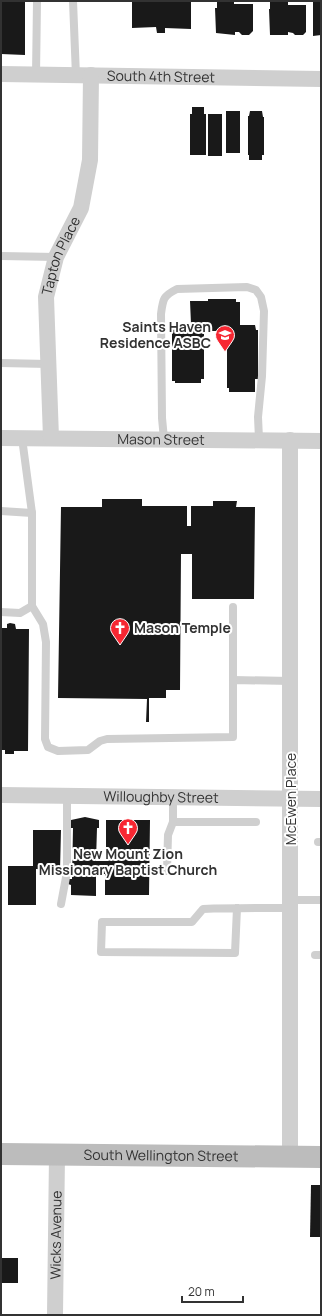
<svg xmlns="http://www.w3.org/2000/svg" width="322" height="1316" font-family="Manrope,sans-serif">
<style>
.building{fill:#191919}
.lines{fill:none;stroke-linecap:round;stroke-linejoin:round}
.lane{stroke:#cfcfcf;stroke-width:8}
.street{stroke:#cfcfcf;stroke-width:16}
.secondary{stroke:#bcbcbc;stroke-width:22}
.labels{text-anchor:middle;stroke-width:4;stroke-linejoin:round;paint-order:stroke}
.street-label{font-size:14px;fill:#323232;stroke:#fff}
.poi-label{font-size:14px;font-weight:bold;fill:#323232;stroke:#fff;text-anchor:end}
</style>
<rect width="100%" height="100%" fill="#fff"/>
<!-- building -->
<g class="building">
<polygon points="1,1 25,1 25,55 1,54"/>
<polygon points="132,1 191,1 191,29 165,28 165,33 157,33 156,27 132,28"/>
<polygon points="217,1 234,1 234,4 253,4 253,31 249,35 242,35 239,32 235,32 235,35 216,33 215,8 217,8"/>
<polygon points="270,1 288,1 288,5 306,5 306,32 303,35 295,35 293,33 288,32 288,35 270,35 269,9 270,9"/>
<polygon points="313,1 321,1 321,35 313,36"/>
<polygon points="192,107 204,107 204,114 206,114 206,155 190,155 190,114 192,114"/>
<rect x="226" y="111" width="14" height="42"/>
<polygon points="250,111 262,111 263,117 264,117 264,155 262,155 262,160 249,160 249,155 248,155 248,116 249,116"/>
<rect x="208" y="114" width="14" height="42"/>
<polygon points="208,299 236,299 236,302 240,302 240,325 255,325 256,330 258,330 258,379 255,379 255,392 229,392 229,388 227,388 227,331 204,331 204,379 201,379 201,383 175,383 175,381 172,381 172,328 174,328 175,324 191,324 190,301 208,301"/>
<polygon points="102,499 142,499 142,506 187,506 187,526 191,526 191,506 213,506 213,501 237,501 236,507 255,507 254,599 192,599 192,554 181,554 180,690 166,690 166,698 149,698 149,722 146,722 147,699 58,698 61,507 102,507"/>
<polygon points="10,623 15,624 16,629 29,629 28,751 14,751 14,754 5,754 5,750 1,750 1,628 7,628 7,624"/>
<polygon points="85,817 99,820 99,828 97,828 96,861 106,861 106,820 150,820 149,895 105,895 105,874 96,874 96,896 71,895 71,885 68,884 68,879 72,879 73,828 71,828 71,820"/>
<polygon points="33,830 61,830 60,870 36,869 36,905 8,905 8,866 33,866"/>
<polygon points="311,1185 321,1185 321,1237 310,1237"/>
<rect x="1" y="1258" width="17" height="25"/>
</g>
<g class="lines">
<!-- lane -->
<g class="lane">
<polyline points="73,1 76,76"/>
<polyline points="36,75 37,1"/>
<polyline points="1,256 56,257"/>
<polyline points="1,363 48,364"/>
<path d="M164,439L162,418L161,314C163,299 163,296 177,289L247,287L256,290L261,297L264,311L262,376L258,417L259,439"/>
<polyline points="1,511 32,513"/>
<polyline points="32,606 43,624 46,642 45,739 48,747 58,751 88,750 100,741 107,739 233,737 233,680 291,681"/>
<polyline points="1,612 20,613 32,606 32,513 22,438"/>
<polyline points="233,680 233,607"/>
<polyline points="173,822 256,822"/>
<polyline points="318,842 321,842"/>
<polyline points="167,871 168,835 173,822 173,797"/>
<polyline points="291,900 321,900"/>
<polyline points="61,904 67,872 67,796"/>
<path d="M237,908L235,953L101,952L102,922H192L203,909C232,908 261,908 291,908"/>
<polyline points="315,955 321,955"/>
</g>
<!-- street -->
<g class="street">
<path id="s1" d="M1,74L321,79"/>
<path id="s2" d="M1,438L321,441"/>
<path id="s3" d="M51,438L46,297L56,257L81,208L90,160L91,75"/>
<path id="s4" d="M1,795L321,799"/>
<polyline points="290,1157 290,440"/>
<path id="s5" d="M55,1315L57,1155"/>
</g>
<!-- secondary -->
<path class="secondary" id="s6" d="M1,1154L321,1157"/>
</g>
<!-- icons -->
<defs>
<g id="school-pin" transform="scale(1)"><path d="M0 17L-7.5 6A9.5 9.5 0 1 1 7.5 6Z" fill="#f72732" stroke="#fff"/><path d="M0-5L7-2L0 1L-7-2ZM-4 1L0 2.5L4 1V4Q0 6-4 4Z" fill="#fff"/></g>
<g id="church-pin" transform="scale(1)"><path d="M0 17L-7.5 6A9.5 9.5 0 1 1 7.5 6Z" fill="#f72732" stroke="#fff"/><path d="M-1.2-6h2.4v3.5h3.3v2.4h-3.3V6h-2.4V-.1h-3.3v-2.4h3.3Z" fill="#fff"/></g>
</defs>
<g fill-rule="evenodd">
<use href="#school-pin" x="225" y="335"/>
<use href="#church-pin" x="120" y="628"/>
<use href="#church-pin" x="128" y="828"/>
</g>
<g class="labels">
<!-- street labels -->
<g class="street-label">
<text dy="5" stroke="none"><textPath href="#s1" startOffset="160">South 4th Street</textPath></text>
<text dy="5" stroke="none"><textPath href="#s3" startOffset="185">Tapton Place</textPath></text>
<text dy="5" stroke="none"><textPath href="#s2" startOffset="160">Mason Street</textPath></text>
<text dy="5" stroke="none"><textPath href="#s4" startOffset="160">Willoughby Street</textPath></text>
<text transform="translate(291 799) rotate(-90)" y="5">McEwen Place</text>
<text dy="5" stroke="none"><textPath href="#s6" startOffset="160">South Wellington Street</textPath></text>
<text dy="5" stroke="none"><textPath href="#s5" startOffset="80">Wicks Avenue</textPath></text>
</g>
<!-- poi labels -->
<g class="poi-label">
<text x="211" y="332">Saints Haven<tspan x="211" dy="16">Residence ASBC</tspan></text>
<text x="134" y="633" text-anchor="start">Mason Temple</text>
<text x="128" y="859" text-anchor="middle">New Mount Zion<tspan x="128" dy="16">Missionary Baptist Church</tspan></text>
</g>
</g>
<!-- border -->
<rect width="322" height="1316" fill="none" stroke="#323232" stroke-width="4"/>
<!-- scale -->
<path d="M182 1296v6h61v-6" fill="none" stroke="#323232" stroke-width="2"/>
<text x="188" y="1296" font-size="12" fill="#323232" stroke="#ffffff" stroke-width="3" paint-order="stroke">20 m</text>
</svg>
